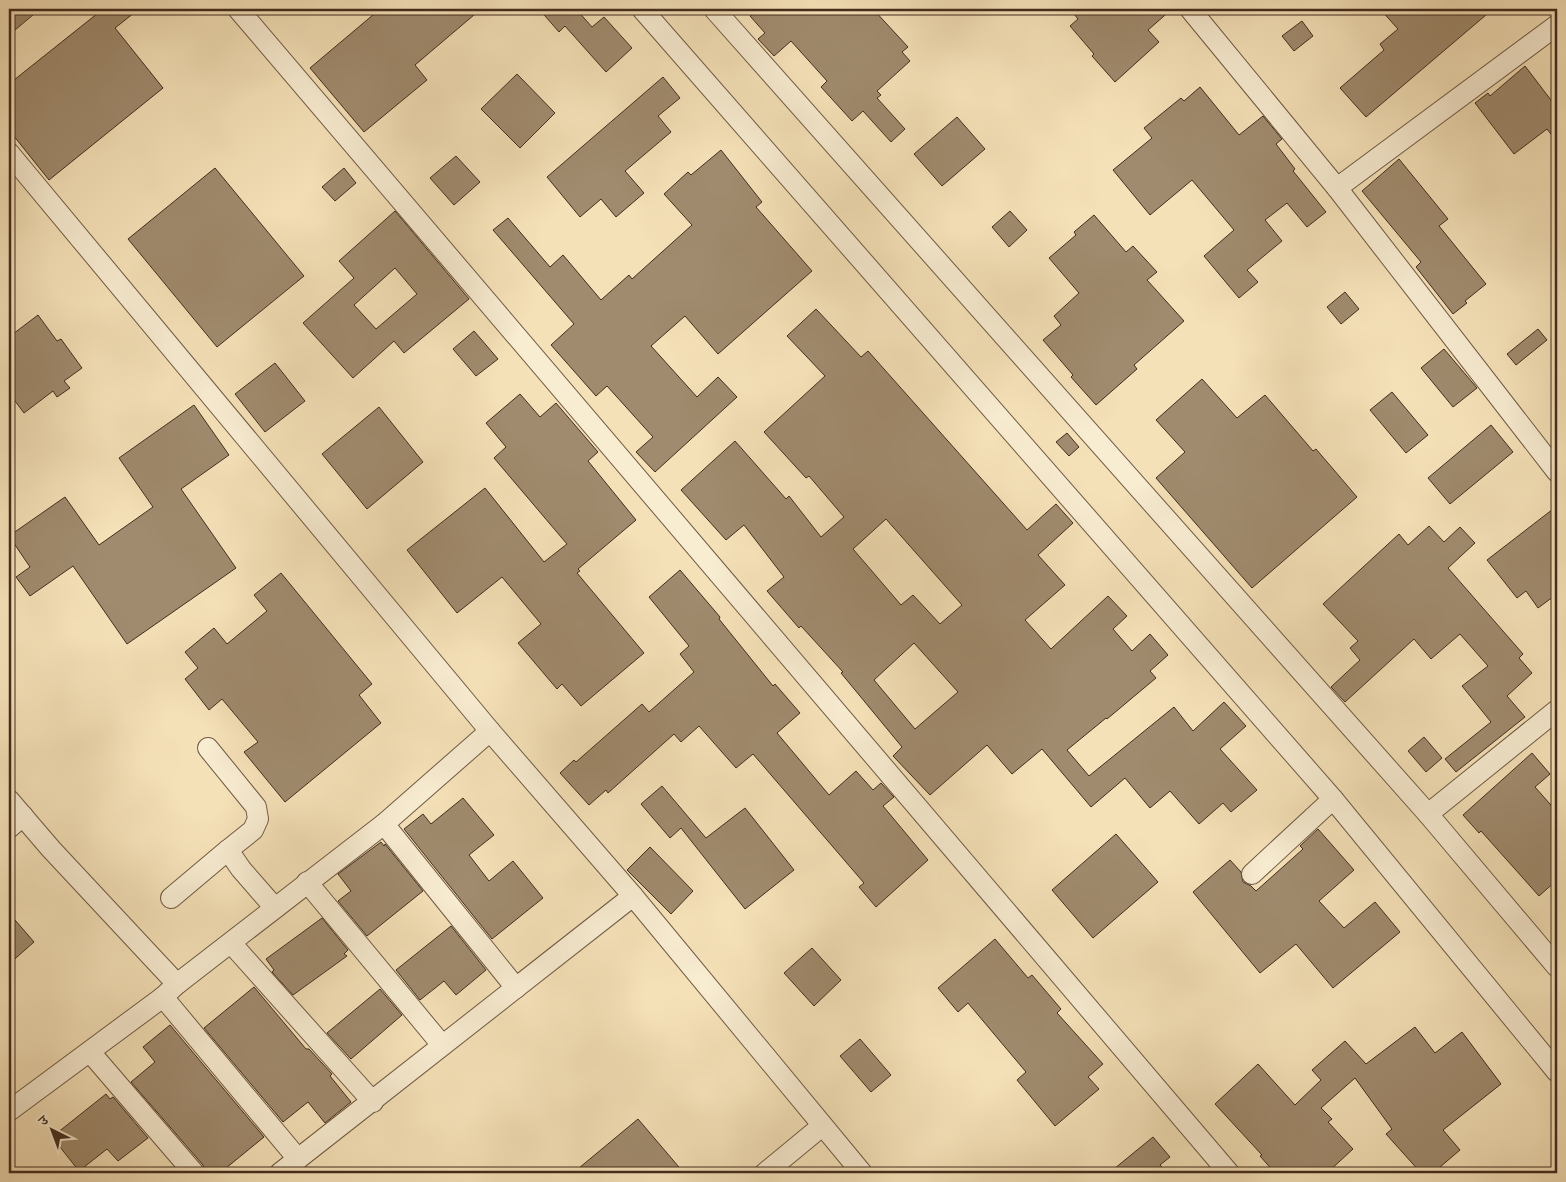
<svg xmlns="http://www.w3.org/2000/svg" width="1566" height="1182" font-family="'Sorts Mill Goudy','Noto Serif Devanagari',serif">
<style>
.building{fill:#a08b6e;stroke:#432d1d;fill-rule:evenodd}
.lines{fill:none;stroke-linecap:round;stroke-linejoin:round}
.minor-casing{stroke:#705a44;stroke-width:22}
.minor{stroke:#f8ecd1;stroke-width:20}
</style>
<rect width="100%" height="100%" fill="#f5e1b8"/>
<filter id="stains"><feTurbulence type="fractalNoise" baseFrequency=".004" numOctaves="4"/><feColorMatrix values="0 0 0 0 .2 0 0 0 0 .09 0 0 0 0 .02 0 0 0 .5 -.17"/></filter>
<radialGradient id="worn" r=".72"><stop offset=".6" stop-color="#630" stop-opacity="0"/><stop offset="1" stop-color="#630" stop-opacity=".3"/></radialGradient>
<!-- building -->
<g class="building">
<polygon points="9,9 40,9 9,35"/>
<polygon points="103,9 139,9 115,28 163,88 49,180 9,130 9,84"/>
<polygon points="380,9 481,9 415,65 427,80 364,132 310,68"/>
<polygon points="539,9 576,9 592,27 604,17 632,48 606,72 565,26 559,32"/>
<polygon points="758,9 873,9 908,47 902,52 910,61 877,91 881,95 877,98 905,129 891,142 863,111 852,121 821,87 827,81 791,41 774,56 758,39 765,33 750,16"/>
<polygon points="1070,9 1172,9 1148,30 1159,42 1115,82 1092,56 1094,54 1070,26 1078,19"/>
<polygon points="1380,9 1493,9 1366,117 1340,88 1384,50 1380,44 1398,29"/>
<polygon points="1302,21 1313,36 1294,51 1282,36"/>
<polygon points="1525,66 1557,108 1557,142 1547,129 1514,154 1475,103 1488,93 1490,96"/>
<polygon points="517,74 555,113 520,148 481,109"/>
<polygon points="663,77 680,98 658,116 671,132 625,171 644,193 616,217 601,199 580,217 547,177"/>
<polygon points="1200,87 1239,135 1263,116 1282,139 1276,144 1295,169 1293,171 1326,212 1307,227 1287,203 1265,220 1282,241 1247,270 1258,282 1239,298 1204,256 1234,230 1192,180 1150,215 1113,170 1152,138 1144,128 1181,98 1184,101"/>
<polygon points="957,117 985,149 942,186 914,154"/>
<polygon points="721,150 762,202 756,207 812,271 718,354 685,316 651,346 697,397 718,377 737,397 655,472 636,452 653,437 607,386 596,396 551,345 574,324 493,230 508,218 550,267 563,255 601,300 629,275 632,279 692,225 664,194 688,172 691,175"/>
<polygon points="456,156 480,182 454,205 430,178"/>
<polygon points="1399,159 1448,219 1439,226 1486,284 1465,301 1467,303 1453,314 1416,267 1421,262 1362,191"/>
<polygon points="215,168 304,276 217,347 128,239"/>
<polygon points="344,168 356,183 335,201 322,187"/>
<path d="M395,211L469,299L404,353L394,341L353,378L303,323L354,278L339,261ZM395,268L417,294L376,329L354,305Z"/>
<polygon points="1010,211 1027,230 1009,247 992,227"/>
<polygon points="1094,215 1126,252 1133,246 1157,272 1147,280 1184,321 1134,365 1137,369 1096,405 1071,377 1073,375 1043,340 1061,325 1054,316 1079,293 1049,258 1076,235 1074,232"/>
<polygon points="1345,292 1359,309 1341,324 1327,307"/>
<path d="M816,309L861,357L868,351L1027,530L1056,504L1073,523L1038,555L1065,585L1025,620L1051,649L1108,596L1127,616L1113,629L1132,651L1150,634L1168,655L1150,671L1156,678L1107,719L1106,718L1067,750L1089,776L1174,707L1193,731L1224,702L1246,726L1220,749L1257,790L1231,812L1223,803L1199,824L1170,791L1150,808L1125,778L1091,807L1042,749L1012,774L987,745L930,795L893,756L902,747L841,673L843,672L801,626L799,628L767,591L784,577L744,525L726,540L681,490L735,441L786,499L789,496L821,537L844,517L809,476L806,478L764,432L825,376L787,336ZM886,519L962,605L940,624L913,595L901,605L853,549ZM914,643L958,692L915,729L874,680Z"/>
<polygon points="38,315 57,341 61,339 82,368 64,381 70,388 57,397 53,391 24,413 9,393 9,337"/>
<polygon points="1538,329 1547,340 1516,365 1507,354"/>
<polygon points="474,331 498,359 476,376 453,349"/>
<polygon points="1444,349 1477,388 1453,407 1421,368"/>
<polygon points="275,363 305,401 265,432 235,394"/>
<polygon points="1202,379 1237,418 1265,395 1313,451 1316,449 1357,497 1252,588 1156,478 1185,452 1156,420"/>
<polygon points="1392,392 1428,435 1406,453 1370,410"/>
<polygon points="520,394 540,417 556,403 598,452 588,461 636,520 578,569 580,571 577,573 644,653 581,706 562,684 557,689 518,643 541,624 502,577 457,613 407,550 485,488 544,562 567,544 494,458 506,447 486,423"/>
<polygon points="194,405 229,455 181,489 236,568 127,644 73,566 30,596 16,577 30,567 9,536 65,497 99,545 153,507 119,458"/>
<polygon points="379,407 423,462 367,509 322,454"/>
<polygon points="1491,425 1513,452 1450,504 1428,478"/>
<polygon points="1067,433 1079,447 1069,456 1056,442"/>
<polygon points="1557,506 1557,594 1538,608 1526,591 1517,598 1487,560"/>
<polygon points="1429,526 1444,542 1460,527 1475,543 1448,568 1523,654 1519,658 1532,673 1507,696 1525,717 1456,772 1445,759 1491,722 1462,686 1488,666 1460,634 1431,659 1414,639 1345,702 1331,687 1360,660 1350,648 1358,641 1323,604 1399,534 1408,545"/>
<polygon points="680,570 720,617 719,619 773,686 775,684 800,713 777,733 829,795 856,771 873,790 881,783 894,797 883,806 928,860 876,907 859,887 864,883 753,754 736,768 699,726 681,742 674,734 608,793 606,790 589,805 560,773 574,760 576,762 642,704 649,712 694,672 680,654 689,646 649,597"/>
<polygon points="281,573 372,684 359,695 381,723 285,802 244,752 258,742 222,699 209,710 185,679 198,668 185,652 214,628 227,644 267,611 254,595"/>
<polygon points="1424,737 1442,758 1426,772 1408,751"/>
<polygon points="1532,753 1550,774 1535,787 1557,812 1557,880 1539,896 1481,831 1479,833 1463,815"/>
<polygon points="662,786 706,838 745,808 794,870 745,909 681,828 670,838 641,804"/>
<polygon points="463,798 494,835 469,855 489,881 513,861 543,898 492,939 404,829 423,814 431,824"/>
<polygon points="1318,829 1354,870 1319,901 1344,928 1375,902 1400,932 1333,988 1296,944 1260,973 1193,892 1230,860 1241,872 1243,882 1251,886 1256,891 1303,849 1300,846"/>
<polygon points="1116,834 1158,882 1093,938 1052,890"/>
<polygon points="381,842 384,846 385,844 423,891 367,936 338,901 351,891 338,874"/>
<polygon points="650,847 693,891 671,914 627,870"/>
<polygon points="9,913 34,942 9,964"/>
<polygon points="322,918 348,950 344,954 347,956 293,995 272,972 274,970 266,959"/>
<polygon points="451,926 486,970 456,995 444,981 420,1000 396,970"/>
<polygon points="995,939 1028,978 1032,975 1061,1009 1057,1013 1103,1064 1088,1077 1099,1089 1055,1126 1017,1080 1026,1072 968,1003 958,1012 938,988"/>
<polygon points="812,948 841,980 814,1006 784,973"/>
<polygon points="254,987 306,1049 309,1049 332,1074 330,1076 351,1102 325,1123 308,1102 283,1122 204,1028"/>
<polygon points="380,989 402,1015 351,1059 327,1033"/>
<polygon points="170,1025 264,1137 220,1173 206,1173 203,1165 131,1082 155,1062 143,1047"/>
<polygon points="1415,1027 1435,1053 1462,1032 1501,1084 1443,1130 1460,1150 1433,1173 1421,1173 1386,1134 1392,1129 1355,1078 1321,1108 1332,1119 1328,1122 1353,1149 1327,1173 1286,1173 1281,1167 1274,1172 1260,1156 1262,1155 1215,1104 1258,1064 1295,1105 1321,1080 1312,1070 1345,1041 1366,1064"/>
<polygon points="860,1039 891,1075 871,1092 840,1056"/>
<polygon points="106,1094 110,1099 113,1097 148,1138 118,1161 107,1149 79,1171 52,1137"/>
<polygon points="638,1119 684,1173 573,1173"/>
<polygon points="1153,1137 1170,1157 1160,1165 1167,1173 1109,1173"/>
</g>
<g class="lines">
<!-- minor casing -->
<g class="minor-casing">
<g id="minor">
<polyline points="238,9 1229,1173"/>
<polyline points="642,9 1333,799 1557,1072"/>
<polyline points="714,9 1428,814 1557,967"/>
<polyline points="1190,9 1337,188 1557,472"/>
<polyline points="9,153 490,731 633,896 862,1173"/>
<polyline points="1337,188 1557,25"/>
<polyline points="208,748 256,807 258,819 253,830 228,850 241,869 275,908"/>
<polyline points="9,800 51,849 177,984"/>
<polyline points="1428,814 1557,710"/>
<polyline points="384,824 516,988"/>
<polyline points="9,828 23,816"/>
<polyline points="1252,874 1333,799"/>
<polyline points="307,882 442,1045"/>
<polyline points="171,898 228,850"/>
<polyline points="231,943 373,1102"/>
<polyline points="163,997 298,1159"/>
<polyline points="90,1052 194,1173"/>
<polyline points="9,1111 163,997 177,984 384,824 490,731"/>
<polyline points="280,1173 633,896"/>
<polyline points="765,1173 822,1126"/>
</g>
</g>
<!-- minor -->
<use href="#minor" class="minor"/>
</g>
<!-- margin -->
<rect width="1566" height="1182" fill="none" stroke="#f5e1b8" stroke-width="30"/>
<rect x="10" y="10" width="1546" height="1162" fill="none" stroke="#432d1d" stroke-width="2.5"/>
<rect x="15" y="15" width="1536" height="1152" fill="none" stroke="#432d1d"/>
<!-- north arrow -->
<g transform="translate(52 1130) rotate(318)" stroke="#f8ecd1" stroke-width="4" paint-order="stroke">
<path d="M0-4L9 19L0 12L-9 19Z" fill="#432d1d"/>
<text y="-8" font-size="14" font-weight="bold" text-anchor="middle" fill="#432d1d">उ</text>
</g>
<rect width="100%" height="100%" filter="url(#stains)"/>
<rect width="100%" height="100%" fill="url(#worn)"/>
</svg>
